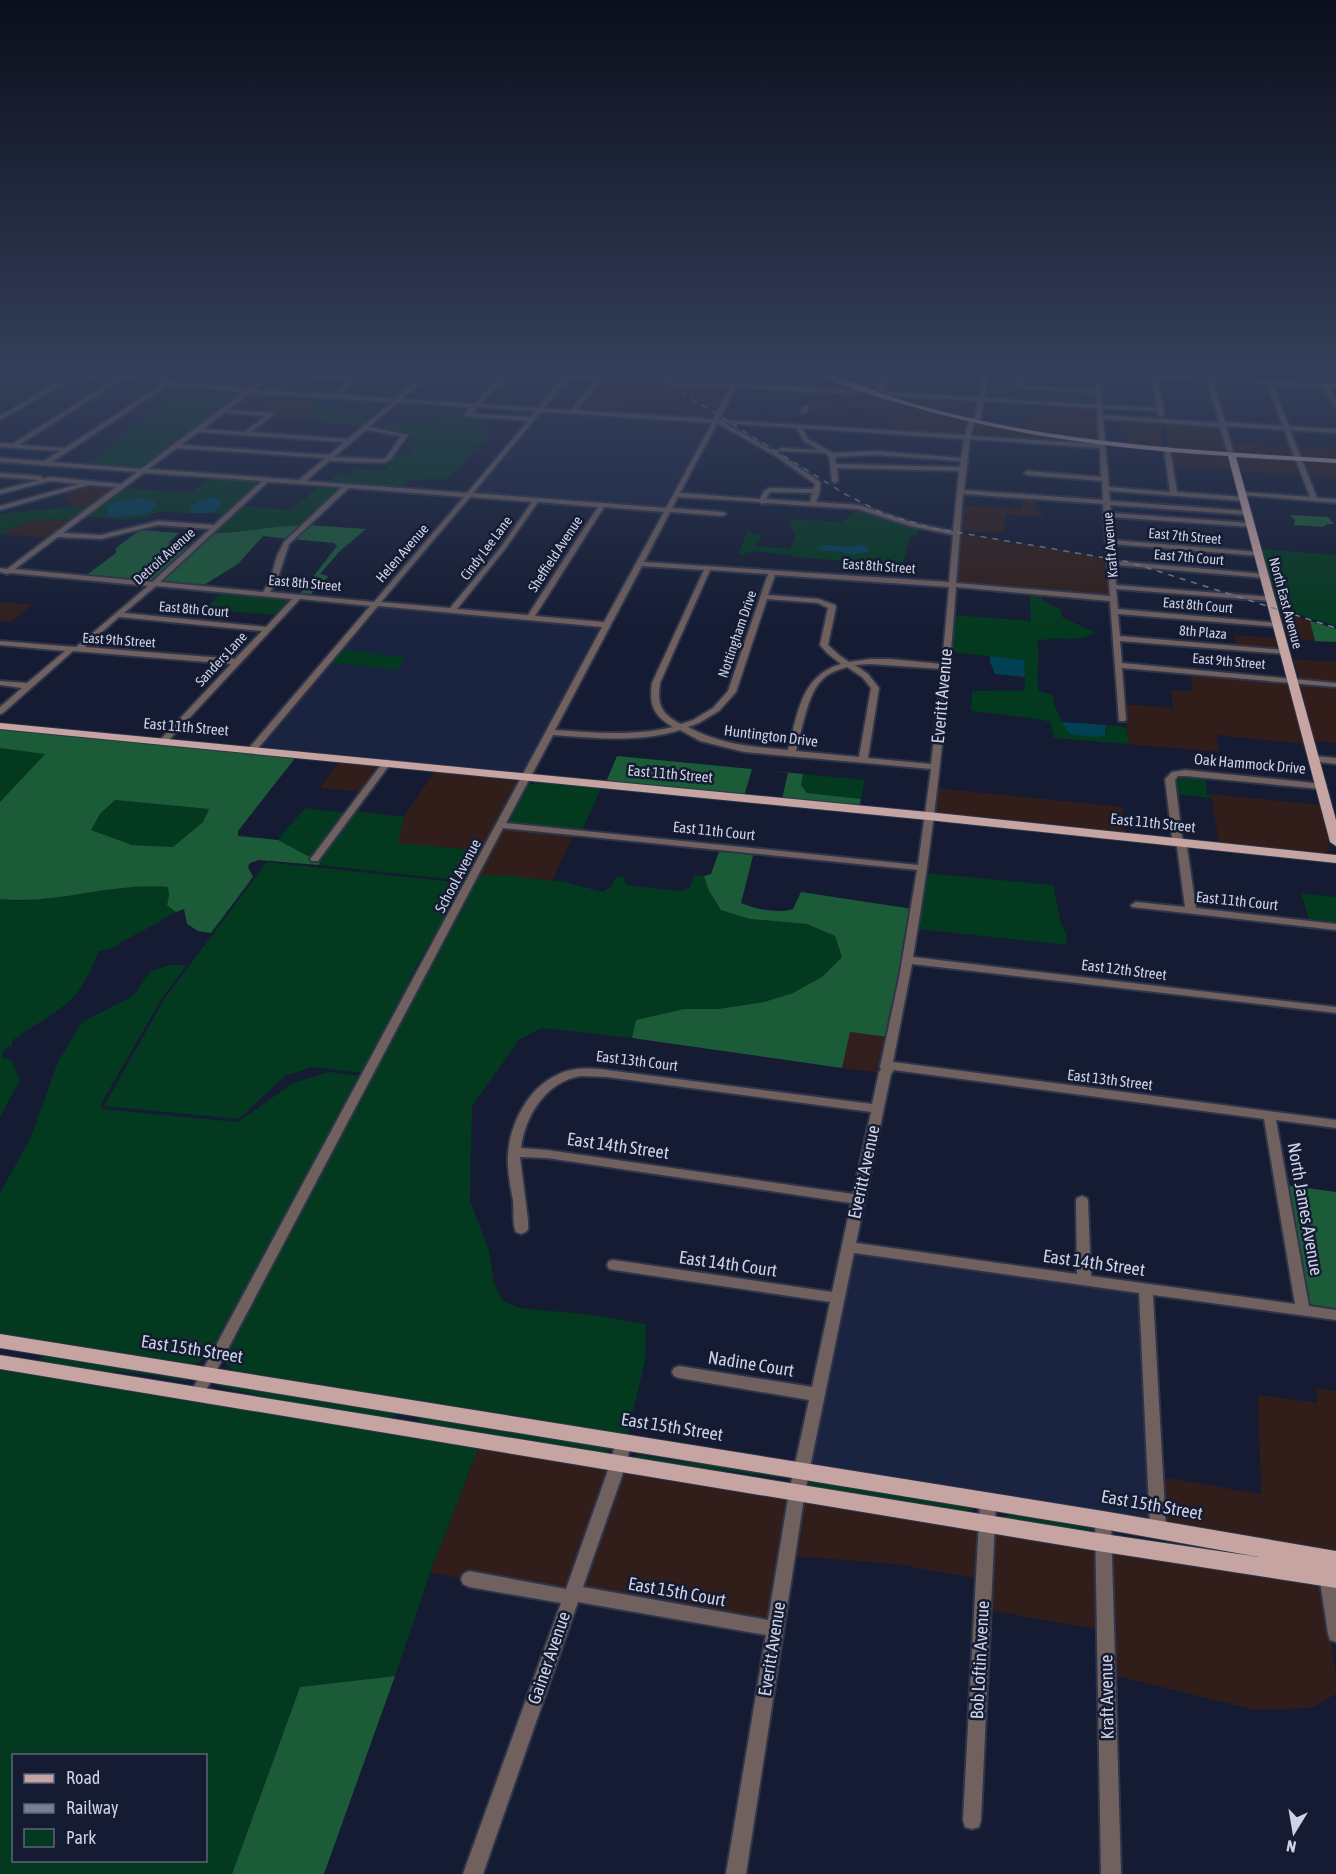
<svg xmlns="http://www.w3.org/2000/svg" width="1336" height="1874" font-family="'Asap Condensed',sans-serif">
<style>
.commercial{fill:#311e1b}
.industrial{fill:#311e1d}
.built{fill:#1a2340}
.green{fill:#03391e;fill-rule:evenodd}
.forest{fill:#1b5b37;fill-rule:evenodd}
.water{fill:#004254}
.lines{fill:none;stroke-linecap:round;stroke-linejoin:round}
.minor-casing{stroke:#2e354b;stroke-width:4}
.major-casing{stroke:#2e354b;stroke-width:2}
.minor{fill:#70605e;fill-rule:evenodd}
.major{fill:#c5a4a1;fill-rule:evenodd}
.rail{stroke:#787f92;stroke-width:1.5;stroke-dasharray:6 6;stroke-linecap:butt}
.labels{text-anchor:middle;stroke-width:5;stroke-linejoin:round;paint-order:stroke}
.far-street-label{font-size:14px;fill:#cdd3e4;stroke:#141b32}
.street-label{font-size:15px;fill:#cdd3e4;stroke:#141b32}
.near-street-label{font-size:18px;fill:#cdd3e4;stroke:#141b32}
</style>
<rect width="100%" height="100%" fill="#141b32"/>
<!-- commercial -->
<g class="commercial">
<polygon points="744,371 812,371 860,391 739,384"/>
<polygon points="822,371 865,371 863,378 882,379 879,390 873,391"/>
<polygon points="603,379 661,381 702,408 650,407 649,400 637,398 628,402 618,414 575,411"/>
<polygon points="668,381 731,387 717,412"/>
<polygon points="251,392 302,397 314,403 312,411 297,422 265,420 273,415 258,412 263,408 233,406"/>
<polygon points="816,392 867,393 967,420 966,436 885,431 890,410 836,407 835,410 808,408"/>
<polygon points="892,395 975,400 979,401 976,417 972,418 929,408 893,397"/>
<polygon points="1052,404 1097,409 1099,438 1094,439 1024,428 1025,417 1035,418 1035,414 1060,416 1060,414 1052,413"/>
<polygon points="1125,419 1161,421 1163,447 1128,444"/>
<polygon points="1166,422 1220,426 1227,452 1168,448"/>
<polygon points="974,423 976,423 1097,444 970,436"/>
<polygon points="1232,443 1292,447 1295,455 1237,453"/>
<polygon points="1296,447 1336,450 1336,459 1301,457"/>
<polygon points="1169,452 1226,456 1232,469 1171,465"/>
<polygon points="1236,457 1293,460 1298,463 1303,475 1240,471"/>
<polygon points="1302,461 1336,463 1336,478 1307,476"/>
<polygon points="90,484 118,486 89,508 72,507 66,494"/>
<polygon points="1023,498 1036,499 1035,510 1041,511 1042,517 1006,514 1003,533 959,531 962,505 1021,509"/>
<polygon points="46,519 73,521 50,538 3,534 16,524"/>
<polygon points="959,533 1107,558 1111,598 955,585"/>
<polygon points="0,602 32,605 11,622 0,621"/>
<polygon points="1279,611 1310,621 1315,641 1287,638"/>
<polygon points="1234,635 1277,638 1280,651 1237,647"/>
<polygon points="1293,659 1336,662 1336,684 1300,679"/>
<polygon points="1191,672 1288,683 1304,744 1216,735 1219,752 1129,744 1124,704 1173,708 1171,690 1193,691"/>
<polygon points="1300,684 1336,686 1336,743 1314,741"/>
<polygon points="340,761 378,765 381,767 363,792 320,788"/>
<polygon points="435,771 512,779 519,784 485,851 397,843 404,817"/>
<polygon points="935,788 1123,807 1125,834 937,814 934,810"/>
<polygon points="1211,794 1320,805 1330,850 1323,854 1219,844"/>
<polygon points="504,827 574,834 552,881 478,876"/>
<polygon points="1316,1388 1336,1391 1336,1555 1166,1522 1160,1477 1261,1494 1258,1395 1318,1403"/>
<polygon points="479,1446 604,1468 606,1470 608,1475 568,1586 565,1589 465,1579 430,1573"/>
<polygon points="624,1472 788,1499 771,1621 589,1592 582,1586 620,1475"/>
<polygon points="805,1502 975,1529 979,1532 979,1579 896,1564 792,1556 802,1505"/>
<polygon points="995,1532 1094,1549 1098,1554 1100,1630 988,1610 991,1537"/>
<polygon points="1116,1551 1318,1583 1325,1593 1336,1678 1336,1694 1311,1708 1255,1710 1113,1675 1111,1556"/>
</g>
<!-- industrial -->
<polygon class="industrial" points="850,1032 888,1037 880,1073 842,1068"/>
<!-- built -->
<g class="built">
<polygon points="539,412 711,422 712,424 665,507 475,492"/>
<polygon points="375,605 603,626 526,769 521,772 261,747"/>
<polygon points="855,1253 1135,1293 1141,1299 1150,1519 817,1465 811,1459 851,1255"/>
</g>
<!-- green -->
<g class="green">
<polygon points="6,371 63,371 29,380 0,393 0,377"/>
<path d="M184,371C202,371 246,366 258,379H246L233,389L195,384L208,374Z"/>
<polygon points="988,371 1017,371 1016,384 1024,389 1097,393 1098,406 984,399"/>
<polygon points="1020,371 1095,373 1097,391 1021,386"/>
<polygon points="1211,371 1274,371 1279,382 1215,379"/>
<polygon points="1278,371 1331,371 1336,386 1282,382"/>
<polygon points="192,385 245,392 144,467 85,464 108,449 119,436"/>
<polygon points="310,400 361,416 366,418 368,424 361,426 313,422 316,419 303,418 312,410 314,403"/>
<path d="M453,417C463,420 474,415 483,421L481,429L489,435L447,479L410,480L401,487L328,482L338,473L350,474L356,469L386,470L396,456L409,454L415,450L404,445L416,440L417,437L410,436L408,432L376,428L371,427L372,425Z"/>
<polygon points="212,477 264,481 228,515 191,510 191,513 157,512 143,518 122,520 84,516 123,488 190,493"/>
<path d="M320,485L344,486L303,525C272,526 243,533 212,533L242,506L292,510Z"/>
<path d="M70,507L89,508L73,521C43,518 25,518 0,536V514Z"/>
<polygon points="859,509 920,528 917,535 911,535 902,565 793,557 794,556 755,551 738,555 747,532 760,535 761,538 756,544 756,546 790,549 796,536 790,525 790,519 842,522"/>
<polygon points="1262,549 1336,555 1336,626 1278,608"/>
<polygon points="224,591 295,597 278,615 205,609"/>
<path d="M1030,593L1042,594V600L1060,609L1062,617L1096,633C1075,644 1059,635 1037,641C1041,659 1035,674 1039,691L1053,695L1055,707L1062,722L1107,731L1106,725L1126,727L1129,744L1054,738L1050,722C1045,719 982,712 971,711L972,691L1025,690L1024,660L949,652L953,615L1031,621Z"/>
<polygon points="342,650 406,657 397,670 331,663"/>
<polygon points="0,748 46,753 0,802"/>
<polygon points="803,774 865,780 861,799 807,793 801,785"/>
<polygon points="1186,775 1205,777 1207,795 1211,795 1212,798 1175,794 1173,779 1177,776"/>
<polygon points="538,782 601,788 582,831 506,823 525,786"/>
<polygon points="115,800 209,809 203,822 174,847 132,845 90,831 100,814"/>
<polygon points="306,808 348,813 312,858 278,840 287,828"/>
<polygon points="355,811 404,817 398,843 485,851 467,883 465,881 319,865 320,861 318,860"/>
<polygon points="267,862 464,883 417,965 365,1073 312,1067 285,1076 239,1119 104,1106 165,998"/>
<polygon points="926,873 1053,885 1061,923 1066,933 1067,945 917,929"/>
<polygon points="498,875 565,882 603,892 612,886 617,876 623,877 626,884 632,886 683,891 690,887 694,875 704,876 716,904 750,919 807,924 835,936 842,957 822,977 793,993 764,1002 718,1009 684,1009 636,1020 632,1038 541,1028 519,1040 472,1106 470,1200 489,1251 494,1283 502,1301 520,1308 593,1315 646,1324 645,1361 627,1437 233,1372 225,1363 229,1343 478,876"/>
<path d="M146,885L168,887L169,896L167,905L176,912C160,921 145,930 129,938C117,944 113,951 99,951C93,965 82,990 71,1000C54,1015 32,1026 13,1040L11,1047H7L2,1054L3,1059H11L20,1080L0,1117V899L20,901Z"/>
<polygon points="1301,893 1336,897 1336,925 1310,923"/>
<polygon points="170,965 187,965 162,998 100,1106 102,1109 238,1122 293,1083 330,1072 363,1076 219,1343 207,1358 192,1365 0,1335 0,1193 31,1137 58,1062 82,1022 133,996 151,971"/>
<path d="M48,1355L190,1379L191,1380L183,1381C166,1378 149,1374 132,1373C109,1371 58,1372 39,1359Z"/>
<path d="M0,1367L479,1446L430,1573L395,1676L300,1687L232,1874H0ZM14,1756H206V1860H14Z"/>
<path d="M218,1383L393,1411L398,1415C381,1426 249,1393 221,1387L217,1385Z"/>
<polygon points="426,1416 605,1446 611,1450 603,1454 423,1424 417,1420"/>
<polygon points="639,1455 688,1463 713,1464 785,1477 777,1478 729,1471 701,1469 633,1457"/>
<polygon points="815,1481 969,1505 974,1509 963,1513 820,1490 810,1485 810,1482"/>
<polygon points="1013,1514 1088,1525 1094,1529 1089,1533 1002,1517"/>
</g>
<!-- forest -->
<g class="forest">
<polygon points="1290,515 1328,517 1334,524 1327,524 1323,527 1294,525 1295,520"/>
<path d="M303,525L288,539L263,536L238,564L202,586L159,582L212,533C243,533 272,526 303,525Z"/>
<polygon points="308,525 366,529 339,552 320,574 328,576 327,578 309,596 299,595 337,546 334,543 292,539"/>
<polygon points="140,530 179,533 168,543 192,547 154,582 89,576 88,574 116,553 116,548"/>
<polygon points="1310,621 1336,629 1336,642 1315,641"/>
<path d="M0,728L296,757L238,831V836L278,840L312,858L311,860L320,861L319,865L259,860L250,863L248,867L253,877L211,933L198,931L187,924L184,909L176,912L167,905L169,896L168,887C112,882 56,905 0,899V802L45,754L0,748ZM115,800L209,809L203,822L173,847L132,845L91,830L100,814Z"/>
<polygon points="617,756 803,774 801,785 807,793 861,799 859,807 782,799 788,773 752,769 744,796 606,782"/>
<path d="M720,849L754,852L741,903C755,909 778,914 793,909L801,892L913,909L888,1037L850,1032L842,1068L632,1038L636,1020L684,1009H718L764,1002L793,993L822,977L842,957L835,936L807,924L750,919L721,910L709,891L704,876L711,874Z"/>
<polygon points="1285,1185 1336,1192 1336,1311 1307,1305"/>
<polygon points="395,1676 324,1874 232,1874 300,1687"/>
</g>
<!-- water -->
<g class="water">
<path d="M214,497L220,500L222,505C213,515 204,513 191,513V507L197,502Z"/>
<polygon points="140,498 156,502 156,508 143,515 108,517 107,507 119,501"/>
<path d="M860,544L866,546L870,552L849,555L839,551H822L816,548C831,542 846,550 860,544Z"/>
<polygon points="990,656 1024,660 1025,677 995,674 990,662"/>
<polygon points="1062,722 1106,725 1105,735 1097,737 1070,734"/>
</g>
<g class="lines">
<!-- minor casing -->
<g class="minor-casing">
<g id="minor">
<path d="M273,371H290L313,375L354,377L362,371H368L340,395L395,399L428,371H434L401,399L475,404L503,374L478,371L566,374L568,371H574L571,375L600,376L603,374L605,377L700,382L707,371H713L705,382L732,384L739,371H745L738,384L848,390L867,389L870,391L848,394L736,387L719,420L965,435L968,422L975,417L978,401L891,396L888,400L885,398L886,394L889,392L979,398L983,371H989L984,398L1097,405L1096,393L1022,389L1015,385V371H1021V384L1025,386L1096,390L1095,374L1060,371H1100L1151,374L1150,371H1156V375L1206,377L1204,371H1210L1212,378L1336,384V388L1329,387L1336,400V407L1333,405L1324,387L1272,384L1289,426L1336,429V433L1290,430L1317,498L1336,499V503L1241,495V493L1243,492L1310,497L1284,430L1226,426L1234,454L1231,456L1228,454L1220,427L1103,419L1109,487L1170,492L1164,449L1167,447L1170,449L1177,492L1244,497L1247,499L1244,501L1109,491L1110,501L1248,511L1251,513L1248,515L1110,505L1111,513L1251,523L1254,525L1251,527L1111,517L1113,540L1259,552L1262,554L1259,556L1113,544L1114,561L1265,574L1269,576L1265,578L1115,565L1116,585L1271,597L1275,599L1271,601L1116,589L1118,609L1278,623L1282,625L1278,627L1118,614L1120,636L1285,650L1289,652L1285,654L1120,641L1122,663L1336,683V687L1122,668L1126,719L1125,721H1119L1110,601L956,587C947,712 934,835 913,957L1336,1007V1013L912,964L893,1062L1336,1120V1128L1276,1120L1309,1306L1336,1310V1320L1153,1295L1166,1529L1164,1534L1158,1536L1152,1534L1150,1529L1139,1293L854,1253L805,1492L746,1874H726L766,1635L578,1602L483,1874H463L561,1603L469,1587L463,1584L461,1579L463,1574L469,1571L566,1589L606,1476L616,1442L619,1437L624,1436L629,1437L632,1442L622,1476L583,1587L768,1620L789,1492L809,1400L679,1378L674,1376L672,1372L674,1368L679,1366L812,1387L830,1302L614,1270L609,1269L607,1265L609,1261L614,1260L832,1292L851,1203L547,1158L520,1157L528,1220V1229L526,1232L521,1234L516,1232C512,1224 514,1210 513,1200C510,1185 507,1170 508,1154C510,1124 528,1088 557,1075C572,1067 590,1068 607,1070L872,1104L879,1072L881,1069L880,1067L899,978L917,870L503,828L202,1398L197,1400L192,1398L190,1394L192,1390L602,627L378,606L255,752L252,753L248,750L249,748L370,606L300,599L166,743L163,744L159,741L231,664L73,651L3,713L0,714V707L22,688L0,685V681L27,683L65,651L0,645V641L76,647L148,586L10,573L7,574L0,572V568L7,569L116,487L88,485L0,510V506L79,484L50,481L0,494V490L39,480L0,477V473L40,476L42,477V479L50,477L121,484L137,472L0,462V458L44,461L60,451L0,447V443L12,444L118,378L100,376L61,385L2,419L0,420V416L57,383L100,372L248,389ZM278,371L313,379L351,380L334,395L254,390ZM509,374L563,377L538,408L480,404ZM1100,375L1152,377L1157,408L1102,405ZM124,378L164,383L65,448L19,445ZM568,378L597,379L571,410L544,408ZM1157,378L1207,381L1219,423L1103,415L1102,408L1158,411L1159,416H1163L1164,410ZM603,380L731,387L713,419L576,410ZM1213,381L1267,384L1283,426L1225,422ZM170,384L244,392L141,469L52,462ZM250,393L392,402L348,439L251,432L274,415L271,413L228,410ZM984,401L1097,408L1099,444L971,436L974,423L981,418ZM398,402L471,407L465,414V416L528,421L467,493L306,481L329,461L384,463L390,460L408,435L369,427ZM477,407L535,411L531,417L472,414ZM541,412L712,423L666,508L473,493ZM224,413L266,416L244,432L203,429ZM717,423L777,457L815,484L813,489L769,488L764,491L760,499L680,493ZM725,423L796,428L804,441L819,450L781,448L778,450L779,451L825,453L829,456L832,481L835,483L838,481L837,468L959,471L953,531L914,523L859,505L816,502L820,491V482L781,455ZM802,428L964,439L961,458L876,451L833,453L808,439ZM366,430L401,436L386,458L383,459L334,457ZM198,432L344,442L329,455L181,445ZM970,439L1100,448L1101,477L1027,471L1024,473L1027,475L1102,481L1103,500L964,490ZM177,448L325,458L299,480L148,469ZM876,455L961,461L960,467L836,464L835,457ZM144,473L262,481L214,525L158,521L101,535L63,533ZM268,482L342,487L284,542L277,556L270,581L263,592L160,582ZM349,488L464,497L374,602L270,592L277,581L289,544ZM770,492L812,493L810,502L766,499ZM963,494L1103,504L1110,596L956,583ZM470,497L532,502L501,547L450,608L381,602ZM678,497L759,502L762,504L765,503L858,509L910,526L953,535L949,582L644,562L670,512L723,516L726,514L723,512L672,508ZM538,502L598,507L528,615L457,609L505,549ZM604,507L664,512L604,622L535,616ZM158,525L210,529L152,582L15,569L58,537L101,539ZM642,566L704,570L652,683C649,704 653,716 673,727C634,736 595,733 555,730ZM710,570L768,574L728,691L713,708L693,720L681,724C661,714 657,705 660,683ZM775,575L949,587L942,664L890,659H870L849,662L839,655L828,645L836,607L835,605L819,599L768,595ZM156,586L292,599L266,627L124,613ZM767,599L818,603L828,608L820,645L827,653L841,664C800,676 798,714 788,750C752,747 719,744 688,727L699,723L719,711L736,692ZM119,617L262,631L235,659L85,647ZM870,664L942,669L931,764L868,758L879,688L868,674L855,665ZM847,667L862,677L871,688L859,757L796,751C802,731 807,694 822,680C828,673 838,670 847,667ZM680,730L700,741L744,752L931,769L918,865L506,823L553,735C594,738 640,743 680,730ZM894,1070L1264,1119L1295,1304L1091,1276L1088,1201L1087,1198L1082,1196L1077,1198L1076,1201L1077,1274L856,1243L891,1074ZM581,1076L607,1077L871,1112L853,1194L547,1150L521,1148C525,1115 547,1081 581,1076Z"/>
<polygon points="882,371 888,371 884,391 871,394 871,392 878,390"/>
<polygon points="1330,371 1336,371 1336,380 1333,378"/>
<polygon points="806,405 809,407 806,413 801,414 803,407"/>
<polygon points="1314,756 1336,758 1336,764 1311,761 1311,757"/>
<polygon points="387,760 391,763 318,861 312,861 310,859 312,857 384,761"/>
<polygon points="1185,770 1324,784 1326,786 1324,788 1321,789 1185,776 1178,776 1175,780 1182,837 1187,847 1196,908 1336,924 1336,930 1132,907 1131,905 1136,902 1185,907 1177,847 1172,837 1165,779 1172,772"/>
<polygon points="988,1494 994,1496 996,1501 981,1820 979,1827 972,1829 965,1827 963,1820 980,1501 982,1496"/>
<polygon points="1103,1513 1109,1515 1111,1520 1121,1874 1101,1874 1095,1520 1097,1515"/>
<polygon points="1327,1567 1333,1570 1336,1580 1336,1642 1330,1640 1328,1634 1319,1575 1321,1570"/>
</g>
</g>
<!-- major casing -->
<g class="major-casing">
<g id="major">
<path d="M814,371H823C863,387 902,402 944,412C1072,445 1205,451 1336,459V463L1236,457L1336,820V846L1330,842L1228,456C1116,449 1006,435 899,403C875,396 834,385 814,371Z"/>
<polygon points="0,723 928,812 1336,855 1336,863 928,820 0,729"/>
<polygon points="0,1334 1103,1511 1336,1551 1336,1588 1104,1552 0,1369 0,1355 1104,1534 1259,1557 1103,1529 0,1348"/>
</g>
</g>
<!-- minor -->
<use href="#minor" class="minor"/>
<!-- major -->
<use href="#major" class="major"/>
<!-- rail -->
<polyline class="rail" points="652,371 673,387 845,494 884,514 932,528 1129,562 1336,628"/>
</g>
<!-- sky -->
<linearGradient id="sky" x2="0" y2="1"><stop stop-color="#0b0f1c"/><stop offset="0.59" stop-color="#343f5a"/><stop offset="1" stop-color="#343f5a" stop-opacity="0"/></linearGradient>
<rect width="1336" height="633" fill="url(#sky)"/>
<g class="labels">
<!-- far-street labels -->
<g class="far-street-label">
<text transform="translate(1185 536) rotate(5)" y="5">East 7th Street</text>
<text transform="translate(1110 545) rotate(-95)" y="5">Kraft Avenue</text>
<text transform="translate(486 548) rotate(-53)" y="5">Cindy Lee Lane</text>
<text transform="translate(402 553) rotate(-49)" y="5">Helen Avenue</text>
<text transform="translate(555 554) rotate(-57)" y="5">Sheffield Avenue</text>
<text transform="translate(164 556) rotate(-42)" y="5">Detroit Avenue</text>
<text transform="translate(1189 557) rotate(5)" y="5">East 7th Court</text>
<text transform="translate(879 566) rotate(4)" y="5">East 8th Street</text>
<text transform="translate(305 583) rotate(5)" y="5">East 8th Street</text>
<text transform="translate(1286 603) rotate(75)" y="5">North East Avenue</text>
<text transform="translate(1198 605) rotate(5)" y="5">East 8th Court</text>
<text transform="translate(194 609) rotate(5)" y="5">East 8th Court</text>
<text transform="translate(1203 632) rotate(5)" y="5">8th Plaza</text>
<text transform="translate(737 634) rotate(-71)" y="5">Nottingham Drive</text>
<text transform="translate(119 640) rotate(4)" y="5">East 9th Street</text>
<text transform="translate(221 659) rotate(-47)" y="5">Sanders Lane</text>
<text transform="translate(1229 661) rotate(5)" y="5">East 9th Street</text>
</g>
<!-- street labels -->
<g class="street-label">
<text transform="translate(186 727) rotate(5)" y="5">East 11th Street</text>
<text transform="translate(771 736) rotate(7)" y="5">Huntington Drive</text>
<text transform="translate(1250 764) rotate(5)" y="5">Oak Hammock Drive</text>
<text transform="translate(670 774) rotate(5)" y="5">East 11th Street</text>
<text transform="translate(1153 823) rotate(6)" y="5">East 11th Street</text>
<text transform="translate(714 831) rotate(6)" y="5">East 11th Court</text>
<text transform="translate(458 876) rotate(-62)" y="5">School Avenue</text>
<text transform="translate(1237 901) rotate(6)" y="5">East 11th Court</text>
<text transform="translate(1124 970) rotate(7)" y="5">East 12th Street</text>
<text transform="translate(637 1061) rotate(7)" y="5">East 13th Court</text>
<text transform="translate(1110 1080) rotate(7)" y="5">East 13th Street</text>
</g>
<!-- near-street labels -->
<g class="near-street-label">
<text transform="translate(942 696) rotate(-85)" y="6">Everitt Avenue</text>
<text transform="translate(618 1146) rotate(8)" y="6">East 14th Street</text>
<text transform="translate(864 1172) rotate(-78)" y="6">Everitt Avenue</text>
<text transform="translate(1305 1209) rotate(80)" y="6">North James Avenue</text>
<text transform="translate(1094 1263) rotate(8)" y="6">East 14th Street</text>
<text transform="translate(728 1264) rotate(8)" y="6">East 14th Court</text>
<text transform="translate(192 1349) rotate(9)" y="6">East 15th Street</text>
<text transform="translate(751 1364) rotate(9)" y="6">Nadine Court</text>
<text transform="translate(672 1427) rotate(9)" y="6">East 15th Street</text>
<text transform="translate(1152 1505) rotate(10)" y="6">East 15th Street</text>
<text transform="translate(677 1592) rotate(10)" y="6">East 15th Court</text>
<text transform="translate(772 1649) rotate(-81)" y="6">Everitt Avenue</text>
<text transform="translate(549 1658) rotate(-71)" y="6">Gainer Avenue</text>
<text transform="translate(980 1660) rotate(-87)" y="6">Bob Loftin Avenue</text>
<text transform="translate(1107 1697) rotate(-91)" y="6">Kraft Avenue</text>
</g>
</g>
<!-- legend -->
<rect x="12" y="1754" width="195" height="108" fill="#141b32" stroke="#5e6579" stroke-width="1.5"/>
<rect x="24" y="1774" width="30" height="9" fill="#c5a4a1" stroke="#5e6579" stroke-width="1.5"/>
<text x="66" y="1784" font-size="18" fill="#cdd3e4">Road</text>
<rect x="24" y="1804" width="30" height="9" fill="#787f92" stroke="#5e6579" stroke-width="1.5"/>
<text x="66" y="1814" font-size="18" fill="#cdd3e4">Railway</text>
<rect x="24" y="1829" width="30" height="18" fill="#03391e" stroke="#5e6579" stroke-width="1.5"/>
<text x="66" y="1844" font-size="18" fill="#cdd3e4">Park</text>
<!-- north arrow -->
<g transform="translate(1294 1832) rotate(191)" stroke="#141b32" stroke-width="4.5" paint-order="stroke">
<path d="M0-4.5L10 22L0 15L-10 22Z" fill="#cdd3e4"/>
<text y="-9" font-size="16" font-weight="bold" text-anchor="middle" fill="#cdd3e4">N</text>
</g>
</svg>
